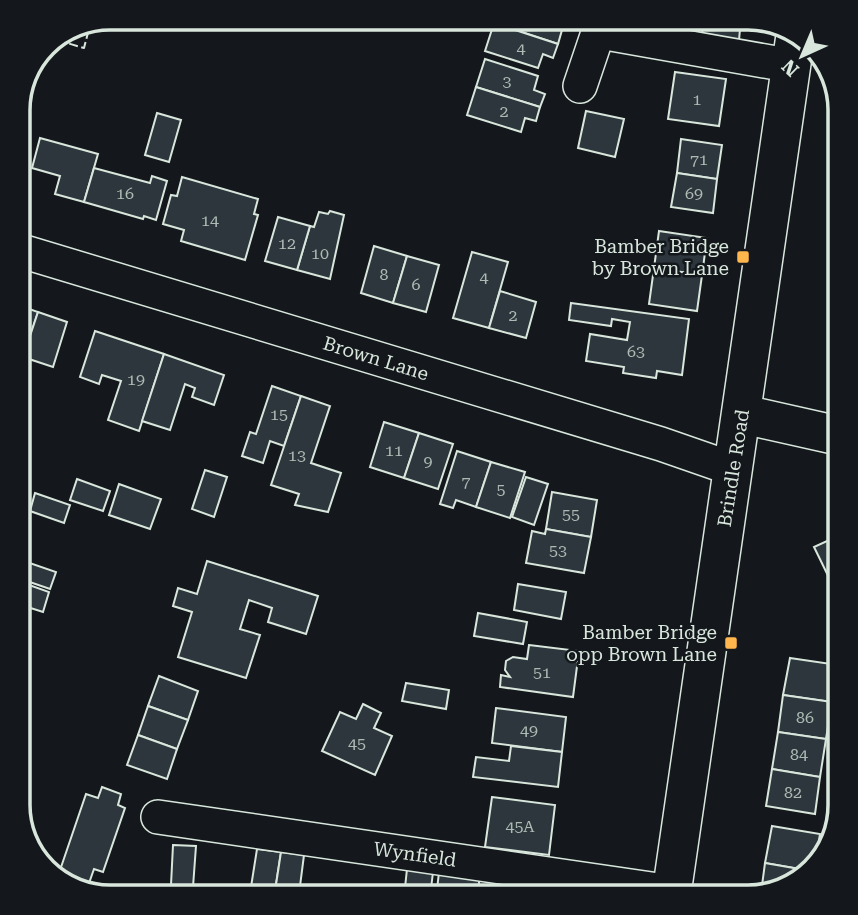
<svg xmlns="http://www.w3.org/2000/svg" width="858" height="915" font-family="'Roboto Serif',serif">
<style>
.building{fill:#2c363c;stroke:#d8e6dc;stroke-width:2}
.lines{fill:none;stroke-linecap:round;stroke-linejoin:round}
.minor-casing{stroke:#d8e6dc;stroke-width:36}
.tertiary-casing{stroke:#d8e6dc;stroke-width:41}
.minor{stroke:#14181c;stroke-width:33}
.tertiary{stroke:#14181c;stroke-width:38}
.fence{stroke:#d8e6dc;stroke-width:2;stroke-dasharray:9 3.5;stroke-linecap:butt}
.poi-dot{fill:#ffb74d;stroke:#14181c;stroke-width:2.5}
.labels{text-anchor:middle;stroke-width:5;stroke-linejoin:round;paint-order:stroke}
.number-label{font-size:16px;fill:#adbab4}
.poi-label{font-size:19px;fill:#d8e6dc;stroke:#14181c;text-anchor:end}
.street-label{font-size:19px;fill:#d8e6dc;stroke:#14181c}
.rim{fill:none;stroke:#d8e6dc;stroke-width:3.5}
</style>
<rect width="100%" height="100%" fill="#14181c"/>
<!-- building -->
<g class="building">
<polygon points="495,18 554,18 551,26 562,30 558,44 494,23"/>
<polygon points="661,18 680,18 676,33 658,28"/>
<polygon points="704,18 741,18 739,40 702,35"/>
<polygon points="494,23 558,44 553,58 543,54 538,68 485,51"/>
<polygon points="485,59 538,76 534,90 545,94 540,107 476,87"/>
<polygon points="675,72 726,79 719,126 668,119"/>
<polygon points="476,87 540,107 536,121 525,118 521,132 467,115"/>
<polygon points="586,111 624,119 615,157 578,148"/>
<polygon points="157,113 181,120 169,162 145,155"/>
<polygon points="40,138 98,154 84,202 55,194 60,176 32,168"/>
<polygon points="681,139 722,145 717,179 677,173"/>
<polygon points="94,168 150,183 152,176 167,181 156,220 144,216 143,219 84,202"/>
<polygon points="677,173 717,179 713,213 671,207"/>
<polygon points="182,177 258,199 254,214 258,215 245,260 181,241 184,230 163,224 171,195 177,196"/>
<polygon points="330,211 344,215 330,279 297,270 310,226 314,227 319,212 328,214"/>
<polygon points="278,217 310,226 297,270 265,261"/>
<polygon points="659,231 707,238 702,275 654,268"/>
<polygon points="374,246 407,256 393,303 361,293"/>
<polygon points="472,252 508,262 489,328 453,318"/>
<polygon points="407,256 439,265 426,312 393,303"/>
<polygon points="654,268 702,275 697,311 649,304"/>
<polygon points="500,291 536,302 526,338 489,328"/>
<polygon points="571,303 689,319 682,375 657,371 656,378 623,373 624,367 586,361 590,334 627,340 630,322 612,319 611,326 569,320"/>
<polygon points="18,305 38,312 23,357 18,355"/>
<polygon points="38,312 67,322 53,367 23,357"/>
<polygon points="95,331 164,354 139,431 108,420 121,381 102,375 99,384 80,377"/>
<polygon points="164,354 224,375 214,405 192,397 195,388 185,384 170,430 142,421"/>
<polygon points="272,386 301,396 284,446 270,441 263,463 242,456 250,432 256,434"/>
<polygon points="301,396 330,406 311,463 341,473 328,512 295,505 299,494 271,485"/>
<polygon points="384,422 419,433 404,478 370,467"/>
<polygon points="419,433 453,444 438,489 404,478"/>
<polygon points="457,451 491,462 476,507 456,500 453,508 440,504"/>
<polygon points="491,462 525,472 510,518 476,507"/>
<polygon points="205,470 227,477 214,517 192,509"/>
<polygon points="526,477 548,484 534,525 512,517"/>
<polygon points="77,479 110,491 103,511 70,500"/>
<polygon points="119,484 161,499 150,529 109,515"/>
<polygon points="552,492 597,500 591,537 546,529"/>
<polygon points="35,493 70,505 64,523 30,511"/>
<polygon points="546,529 591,537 584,573 526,563 532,531 545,534"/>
<polygon points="840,535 840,588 835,590 814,547"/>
<polygon points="18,559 56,572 50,589 18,578"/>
<polygon points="207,561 318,596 306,634 268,622 272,608 249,600 240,629 260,635 246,678 178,657 192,612 173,606 178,588 197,594"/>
<polygon points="18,581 49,592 43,612 18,604"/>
<polygon points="518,584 566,592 561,619 514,610"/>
<polygon points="478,613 527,622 523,644 474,636"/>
<polygon points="529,645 579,651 573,697 500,687 501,675 510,677 505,670 506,661 513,657 527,659"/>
<polygon points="790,658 838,665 832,702 783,695"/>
<polygon points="159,676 198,691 188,720 148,706"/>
<polygon points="406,683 449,690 446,709 402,701"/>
<polygon points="783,695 832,702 826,739 778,732"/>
<polygon points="363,704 381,713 374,728 392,736 375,775 322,751 340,712 356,719"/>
<polygon points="148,706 188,720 177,749 138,735"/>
<polygon points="496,708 566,717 562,752 492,743"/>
<polygon points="778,732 826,739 820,777 772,769"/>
<polygon points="138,735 177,749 167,779 127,765"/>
<polygon points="511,746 562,752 558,787 473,777 476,757 509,761"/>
<polygon points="772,769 820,777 815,814 766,806"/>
<polygon points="102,787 121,794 118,805 125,808 103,872 94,869 88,886 58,876 86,794 98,798"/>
<polygon points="492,797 555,805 549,855 485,847"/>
<polygon points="772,826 820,834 815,866 811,871 765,863"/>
<polygon points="173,845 196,846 193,887 171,885"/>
<polygon points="257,849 281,852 275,891 251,887"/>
<polygon points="281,852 304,855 299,894 275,891"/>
<polygon points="765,863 811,871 805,878 761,893"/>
<polygon points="407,869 433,872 430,897 404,897"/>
<polygon points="439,872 480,877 477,895 437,890"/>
<polygon points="199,886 259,894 259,897 197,897"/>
<polygon points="118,892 159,897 117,897"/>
</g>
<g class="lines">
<!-- minor casing -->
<g class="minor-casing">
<g id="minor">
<polyline points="600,32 793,66"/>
<polyline points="580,86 603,18"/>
<polyline points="18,250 661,444 733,469"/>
<polyline points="158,817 672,892"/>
</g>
</g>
<!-- tertiary casing -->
<g class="tertiary-casing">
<g id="tertiary">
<polyline points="742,414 840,436"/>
<polyline points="671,897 795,39"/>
</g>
</g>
<!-- minor -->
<use href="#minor" class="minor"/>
<!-- tertiary -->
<use href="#tertiary" class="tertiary"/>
<!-- fence -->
<polyline class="fence" points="69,33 67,43 84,48 90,25"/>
</g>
<!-- markers -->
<g class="poi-dot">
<rect x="736" y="250" width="14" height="14" rx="3.5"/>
<rect x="724" y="636" width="14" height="14" rx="3.5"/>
</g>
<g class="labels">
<!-- number labels -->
<g class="number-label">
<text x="521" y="54">4</text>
<text x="507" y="87">3</text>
<text x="697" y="105">1</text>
<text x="504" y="117">2</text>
<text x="699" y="165">71</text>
<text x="125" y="199">16</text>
<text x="694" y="199">69</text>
<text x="210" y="226">14</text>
<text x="287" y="249">12</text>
<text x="320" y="259">10</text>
<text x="384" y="280">8</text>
<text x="484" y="283">4</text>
<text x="416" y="290">6</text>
<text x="513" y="321">2</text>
<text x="636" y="357">63</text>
<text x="136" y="385">19</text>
<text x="279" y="420">15</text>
<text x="394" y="456">11</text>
<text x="297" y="461">13</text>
<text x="428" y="467">9</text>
<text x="466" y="487">7</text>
<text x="501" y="495">5</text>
<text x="571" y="520">55</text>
<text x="558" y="556">53</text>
<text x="542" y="678">51</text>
<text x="805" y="723">86</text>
<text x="529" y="736">49</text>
<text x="357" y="749">45</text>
<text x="799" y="760">84</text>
<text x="793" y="798">82</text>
<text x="520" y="832">45A</text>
</g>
<!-- poi labels -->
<g class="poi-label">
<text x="729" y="253">Bamber Bridge<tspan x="729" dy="22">by Brown Lane</tspan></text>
<text x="717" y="639">Bamber Bridge<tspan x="717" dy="22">opp Brown Lane</tspan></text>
</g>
<!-- street labels -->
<g class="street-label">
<text transform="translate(376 358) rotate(17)" y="7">Brown Lane</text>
<text transform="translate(733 468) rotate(-81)" y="7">Brindle Road</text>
<text transform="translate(415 854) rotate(8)" y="7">Wynfield</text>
</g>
</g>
<!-- crop -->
<path d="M0 0H858V915H0ZM110 30H748A80 80 0 0 1 828 110V805A80 80 0 0 1 748 885H110A80 80 0 0 1 30 805V110A80 80 0 0 1 110 30Z" fill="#14181c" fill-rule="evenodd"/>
<path class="rim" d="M110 30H748A80 80 0 0 1 828 110V805A80 80 0 0 1 748 885H110A80 80 0 0 1 30 805V110A80 80 0 0 1 110 30Z"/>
<!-- north arrow -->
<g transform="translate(802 56) rotate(224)" stroke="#14181c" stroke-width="5" paint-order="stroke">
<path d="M0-5L12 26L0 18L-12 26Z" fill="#d8e6dc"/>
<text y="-10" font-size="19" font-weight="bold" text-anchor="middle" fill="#d8e6dc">N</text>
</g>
</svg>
